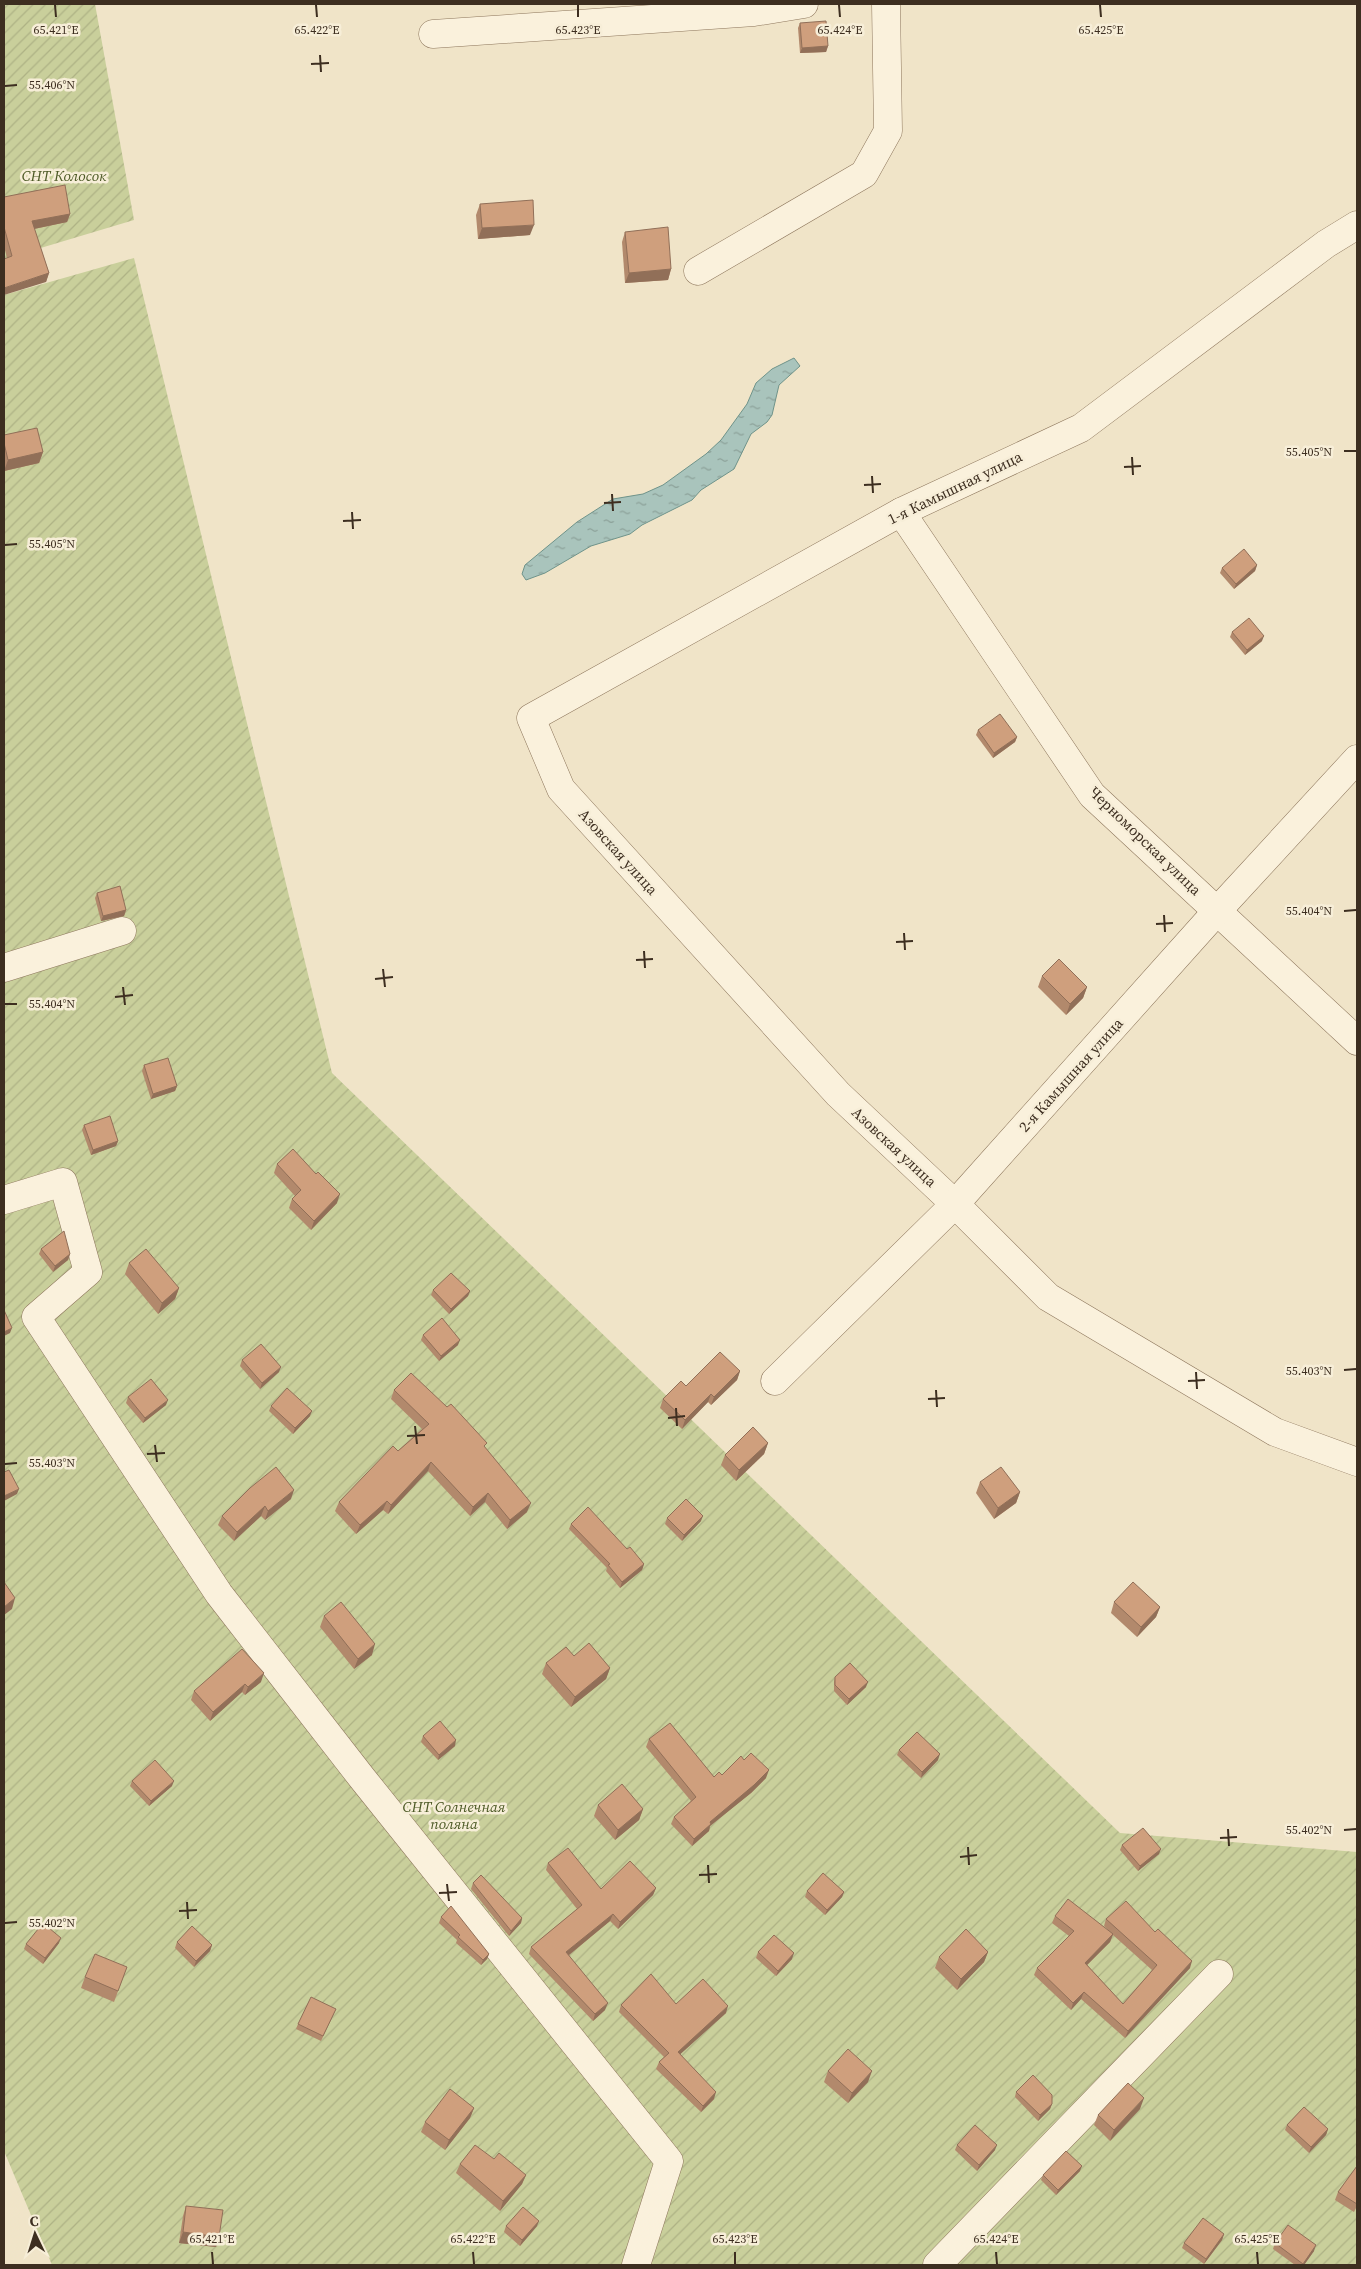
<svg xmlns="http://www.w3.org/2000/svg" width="1361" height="2269" font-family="'Source Serif 4',serif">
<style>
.garden{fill:url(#garden-furrows)}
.water{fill:url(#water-ripples);stroke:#6f938a}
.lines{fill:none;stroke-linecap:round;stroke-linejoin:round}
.minor-casing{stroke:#8d765c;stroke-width:29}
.minor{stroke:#faf1dc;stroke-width:28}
.wall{fill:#b2896c;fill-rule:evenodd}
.shaded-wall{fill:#916f58}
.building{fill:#cf9f7d;stroke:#916f58}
.ticks{fill:none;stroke:#3d2e20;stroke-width:2}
.labels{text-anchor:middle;stroke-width:5;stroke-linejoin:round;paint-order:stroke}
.park-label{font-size:15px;font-style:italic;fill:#4d5a26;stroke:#f7eed8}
.street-label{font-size:15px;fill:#3d2e20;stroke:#f7eed8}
.ticks-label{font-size:12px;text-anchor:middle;fill:#3d2e20;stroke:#f7eed8;stroke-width:5;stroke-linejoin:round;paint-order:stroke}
</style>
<defs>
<pattern id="garden-furrows" width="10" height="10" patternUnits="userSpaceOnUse" patternTransform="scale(1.25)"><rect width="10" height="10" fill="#c9cf9b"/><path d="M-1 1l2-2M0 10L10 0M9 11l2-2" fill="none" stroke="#aeb285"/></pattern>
<pattern id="water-ripples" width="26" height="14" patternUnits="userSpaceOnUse" patternTransform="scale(1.25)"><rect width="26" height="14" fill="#a9c4bc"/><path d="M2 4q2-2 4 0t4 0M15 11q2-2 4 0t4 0" fill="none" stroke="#8ba098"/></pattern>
</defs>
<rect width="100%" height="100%" fill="#f0e4c8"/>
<!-- garden -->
<g class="garden">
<polygon points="4,4 95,4 134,220 4,259"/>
<polygon points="134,258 332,1073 1120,1833 1357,1852 1357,2265 52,2265 4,2151 4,295"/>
</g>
<!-- water -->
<polygon class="water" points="794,358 800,366 779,385 772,415 767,422 751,434 734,469 701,490 692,500 642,525 630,534 591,546 545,573 526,580 522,574 525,565 577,522 613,499 643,494 663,485 706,454 721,440 747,404 756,383 772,369"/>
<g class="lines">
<!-- minor casing -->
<g class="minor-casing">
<g id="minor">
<polyline points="433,34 754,12 804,4"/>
<polyline points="1357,225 1326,244 1081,428 901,512 531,718 561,789 838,1094 955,1204 1048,1297 1275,1432 1357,1462"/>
<polyline points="698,271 864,174 888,131 886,4"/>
<polyline points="901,512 1092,795 1357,1041"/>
<polyline points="4,968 122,931"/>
<polyline points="4,1200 63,1182 88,1272 36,1317 219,1594 362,1778 669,2161 636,2265"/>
<polyline points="775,1381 955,1204 1218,910 1357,759"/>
<polyline points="937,2265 1219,1974"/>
</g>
</g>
<!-- minor -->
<use href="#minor" class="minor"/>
</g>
<!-- wall -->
<g class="wall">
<polygon points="800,23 828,46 826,52 800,53 798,28"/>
<polygon points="4,197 70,214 67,222 34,229 49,273 46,282 7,258 4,246"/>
<polygon points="480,204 530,235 478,239 476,215"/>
<polygon points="625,232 671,269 668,280 625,283 622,242"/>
<polygon points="4,435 43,452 39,463 4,471"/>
<polygon points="1257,565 1255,571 1234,589 1220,573 1222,568"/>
<polygon points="1232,632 1262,641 1245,655 1230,637"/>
<polygon points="978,730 1017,737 1015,742 993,758 976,735"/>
<polygon points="97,893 126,910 124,916 101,921 95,898"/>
<polygon points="1042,976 1087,987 1083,998 1066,1015 1038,987"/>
<polygon points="144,1065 177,1086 175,1091 151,1099 142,1071"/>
<polygon points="84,1125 118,1141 116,1146 91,1155 82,1130"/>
<polygon points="277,1164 316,1174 337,1203 311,1230 289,1208 292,1199 295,1196 274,1173"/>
<polygon points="41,1249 70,1254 68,1260 53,1272 39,1254"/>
<polygon points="129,1263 179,1288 175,1299 158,1314 125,1274"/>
<polygon points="433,1290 470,1291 468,1296 449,1314 431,1295"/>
<polygon points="423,1335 458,1345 439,1361 421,1340"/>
<polygon points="242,1360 279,1372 260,1389 240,1366"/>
<polygon points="740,1371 737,1380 711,1405 708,1402 682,1429 660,1408 663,1399 686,1386"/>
<polygon points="394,1390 485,1448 527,1512 507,1529 485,1502 470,1516 428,1471 388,1514 383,1510 356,1534 335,1511 339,1502 398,1451 422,1429 391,1399"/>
<polygon points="128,1397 166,1405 143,1423 126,1403"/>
<polygon points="271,1406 310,1416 293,1434 269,1411"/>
<polygon points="768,1443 764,1454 736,1481 721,1465 725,1455"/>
<polygon points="980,1482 1020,1492 1016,1503 994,1519 976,1493"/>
<polygon points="291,1499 265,1520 261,1516 234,1541 218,1525 222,1516"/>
<polygon points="667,1518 701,1521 682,1541 665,1524"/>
<polygon points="571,1524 627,1549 644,1564 642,1570 620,1588 606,1571 607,1568 569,1529"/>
<polygon points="1114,1602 1160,1607 1156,1617 1137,1637 1111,1613"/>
<polygon points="324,1616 372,1655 354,1669 320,1627"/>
<polygon points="574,1656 610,1668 606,1679 571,1707 542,1674 546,1663"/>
<polygon points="835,1677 866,1687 847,1705 834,1691 834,1682"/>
<polygon points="261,1682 245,1695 242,1692 210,1721 191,1700 194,1691"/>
<polygon points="423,1736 455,1746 438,1760 421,1742"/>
<polygon points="649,1739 714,1777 722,1775 744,1760 766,1778 751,1793 710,1826 709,1831 692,1846 671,1824 674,1817 691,1801 646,1747"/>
<polygon points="899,1750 938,1760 921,1778 897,1755"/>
<polygon points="132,1781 172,1786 149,1806 130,1786"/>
<polygon points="598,1805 643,1809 639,1820 615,1840 594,1816"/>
<polygon points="1122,1845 1159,1854 1138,1871 1120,1850"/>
<polygon points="548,1863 601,1889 656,1888 653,1895 618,1929 610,1921 569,1955 605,2010 593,2021 529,1954 531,1947 577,1909 546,1870"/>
<polygon points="473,1883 522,1918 521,1923 509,1936 471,1889"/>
<polygon points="807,1891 844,1892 842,1897 825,1915 805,1897"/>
<path d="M1055,1916L1111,1933L1104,1926L1106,1919L1155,1932L1190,1968L1125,2038L1081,1999L1071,2010L1034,1975L1037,1968L1069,1936L1052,1923ZM1113,1935L1152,1970L1123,2004L1087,1965L1110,1942Z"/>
<polygon points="441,1917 489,1954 487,1959 481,1965 456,1943 457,1940 439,1923"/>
<polygon points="177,1942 212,1945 210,1951 194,1967 175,1948"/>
<polygon points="59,1943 43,1964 24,1949 26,1944"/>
<polygon points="758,1952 792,1959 776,1976 756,1958"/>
<polygon points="988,1952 984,1962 957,1990 935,1968 939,1957"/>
<polygon points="127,1967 114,2002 81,1988 85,1977"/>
<polygon points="676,2004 726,2013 680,2054 714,2099 701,2112 656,2069 659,2062 664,2057 619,2012 621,2005"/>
<polygon points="336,2009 321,2041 296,2029 298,2024"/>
<polygon points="828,2071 868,2082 848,2103 824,2082"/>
<polygon points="1016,2092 1052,2104 1050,2109 1038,2121 1015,2097"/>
<polygon points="474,2108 470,2118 445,2150 421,2132 425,2122"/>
<polygon points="1140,2109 1110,2141 1094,2125 1098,2115"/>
<polygon points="1287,2125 1328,2129 1326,2135 1309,2153 1285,2130"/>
<polygon points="957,2145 995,2150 977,2171 955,2150"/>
<polygon points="494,2159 526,2175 522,2184 500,2211 456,2173 460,2164"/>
<polygon points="1357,2166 1357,2206 1354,2212 1335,2200 1338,2192"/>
<polygon points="1080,2171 1056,2195 1041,2180 1043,2175"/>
<polygon points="186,2206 219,2237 216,2247 179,2243 183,2216"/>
<polygon points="506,2226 537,2226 520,2246 504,2232"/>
<polygon points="1224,2234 1222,2240 1204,2264 1182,2248 1184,2243"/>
<polygon points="1275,2243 1314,2251 1304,2265 1295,2265 1273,2249"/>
</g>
<!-- shaded-wall -->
<g class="shaded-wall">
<polygon points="828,46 826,52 800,53 802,48"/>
<polygon points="70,214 67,222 29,230 32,221"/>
<polygon points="534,225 530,235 478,239 482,228"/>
<polygon points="671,269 668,280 625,283 629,273"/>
<polygon points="49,273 46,282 4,295 4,288"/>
<polygon points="43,452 39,463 4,471 8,460"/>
<polygon points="1257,565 1255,571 1234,589 1236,584"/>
<polygon points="1264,636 1262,641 1245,655 1247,650"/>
<polygon points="1017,737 1015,742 993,758 994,753"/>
<polygon points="126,910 124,916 101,921 103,916"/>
<polygon points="1087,987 1083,998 1066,1015 1070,1004"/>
<polygon points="177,1086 175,1091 151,1099 153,1094"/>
<polygon points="118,1141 116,1146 91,1155 93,1150"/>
<polygon points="340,1194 337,1203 311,1230 314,1221"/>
<polygon points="70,1254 68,1260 53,1272 55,1266"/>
<polygon points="179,1288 175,1299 158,1314 162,1303"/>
<polygon points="470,1291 468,1296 449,1314 451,1309"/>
<polygon points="12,1328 10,1333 4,1336 4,1332"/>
<polygon points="460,1340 458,1345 439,1361 441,1356"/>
<polygon points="281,1367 279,1372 260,1389 262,1383"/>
<polygon points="740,1371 737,1380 711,1405 714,1397"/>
<polygon points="711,1394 708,1402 682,1429 685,1420"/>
<polygon points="168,1400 166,1405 143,1423 145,1418"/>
<polygon points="312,1411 310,1416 293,1434 295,1428"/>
<polygon points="768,1443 764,1454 736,1481 739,1470"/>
<polygon points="431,1462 428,1471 388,1514 391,1505"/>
<polygon points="19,1489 17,1494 4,1501 4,1496"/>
<polygon points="294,1490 291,1499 265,1520 268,1511"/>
<polygon points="1020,1492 1016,1503 994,1519 998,1508"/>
<polygon points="488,1493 485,1502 470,1516 473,1507"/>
<polygon points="387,1501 383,1510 356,1534 360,1525"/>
<polygon points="531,1503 527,1512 507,1529 510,1520"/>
<polygon points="265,1506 261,1516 234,1541 237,1532"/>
<polygon points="703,1516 701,1521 682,1541 684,1535"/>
<polygon points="644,1564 642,1570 620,1588 622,1582"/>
<polygon points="15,1598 12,1609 4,1615 4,1607"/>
<polygon points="1160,1607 1156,1617 1137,1637 1141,1627"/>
<polygon points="375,1644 372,1655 354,1669 358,1659"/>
<polygon points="610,1668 606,1679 571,1707 575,1697"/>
<polygon points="264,1673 261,1682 245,1695 248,1687"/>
<polygon points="868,1682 866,1687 847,1705 849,1699"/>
<polygon points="245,1684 242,1692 210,1721 213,1712"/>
<polygon points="456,1740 455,1746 438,1760 439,1755"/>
<polygon points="940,1754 938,1760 921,1778 922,1772"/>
<polygon points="769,1770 766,1778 751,1793 710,1826 709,1831 692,1846 694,1839 710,1822"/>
<polygon points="174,1781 172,1786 149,1806 151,1801"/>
<polygon points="643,1809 639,1820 615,1840 618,1830"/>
<polygon points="1161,1849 1159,1854 1138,1871 1140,1866"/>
<polygon points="656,1888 653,1895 618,1929 620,1922"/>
<polygon points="844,1892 842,1897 825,1915 827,1910"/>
<polygon points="613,1914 610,1921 564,1959 566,1952"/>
<polygon points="522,1918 521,1923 509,1936 511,1931"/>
<polygon points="1113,1934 1110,1942 1082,1970 1085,1963"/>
<polygon points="61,1938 59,1943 43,1964 45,1958"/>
<polygon points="212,1945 210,1951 194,1967 196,1961"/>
<polygon points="988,1952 984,1962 957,1990 961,1979"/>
<polygon points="794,1953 792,1959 776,1976 778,1971"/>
<polygon points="489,1954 487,1959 481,1965 483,1960"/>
<polygon points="1192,1961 1190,1968 1125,2038 1128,2031"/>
<polygon points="1084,1992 1081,1999 1071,2010 1073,2003"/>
<polygon points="608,2003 605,2010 593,2021 595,2014"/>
<polygon points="728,2006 726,2013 675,2059 678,2052"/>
<polygon points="872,2071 868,2082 848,2103 852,2093"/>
<polygon points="716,2092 714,2099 701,2112 703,2106"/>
<polygon points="1144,2098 1140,2109 1110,2141 1114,2130"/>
<polygon points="1052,2104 1050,2109 1038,2121 1040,2115"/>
<polygon points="474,2108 470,2118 445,2150 449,2140"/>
<polygon points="1328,2129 1326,2135 1309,2153 1311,2147"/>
<polygon points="997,2145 995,2150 977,2171 979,2165"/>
<polygon points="1082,2166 1080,2171 1056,2195 1058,2190"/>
<polygon points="526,2175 522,2184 500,2211 503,2201"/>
<polygon points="539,2221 537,2226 520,2246 522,2240"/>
<polygon points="183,2232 219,2237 216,2247 179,2243"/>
<polygon points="1224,2234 1222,2240 1204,2264 1206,2259"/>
<polygon points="1316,2245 1314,2251 1304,2265 1302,2265"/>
</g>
<!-- building -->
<g class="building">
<polygon points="826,21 828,46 802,48 800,23"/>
<polygon points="65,185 70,214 32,221 49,273 4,288 4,259 12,256 4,227 4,197"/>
<polygon points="533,200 534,225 482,228 480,204"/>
<polygon points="668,227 671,269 629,273 625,232"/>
<polygon points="37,428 43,452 8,460 4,443 4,435"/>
<polygon points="1244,549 1257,565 1236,584 1222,568"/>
<polygon points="1249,618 1264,636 1247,650 1232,632"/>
<polygon points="1000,714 1017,737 994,753 978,730"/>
<polygon points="120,886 126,910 103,916 97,893"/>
<polygon points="1059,959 1087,987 1070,1004 1042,976"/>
<polygon points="168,1058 177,1086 153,1094 144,1065"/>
<polygon points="110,1116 118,1141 93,1150 84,1125"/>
<polygon points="293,1149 316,1174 318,1172 340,1194 314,1221 292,1199 301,1190 277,1164"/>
<polygon points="64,1231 70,1254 55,1266 41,1249"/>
<polygon points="146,1249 179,1288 162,1303 129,1263"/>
<polygon points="451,1273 470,1291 451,1309 433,1290"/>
<polygon points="4,1310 12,1328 4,1332"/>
<polygon points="442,1318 460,1340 441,1356 423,1335"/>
<polygon points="261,1344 281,1367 262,1383 242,1360"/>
<polygon points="720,1352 740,1371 714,1397 711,1394 685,1420 663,1399 681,1381 686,1386"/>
<polygon points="411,1373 447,1407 451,1404 487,1443 484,1446 531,1503 510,1520 488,1493 473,1507 431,1462 391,1505 387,1501 360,1525 339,1502 393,1446 398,1451 429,1424 394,1390"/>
<polygon points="151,1379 168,1400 145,1418 128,1397"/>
<polygon points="287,1388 312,1411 295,1428 271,1406"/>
<polygon points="753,1427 768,1443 739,1470 725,1455"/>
<polygon points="276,1467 294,1490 268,1511 265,1506 237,1532 222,1516 250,1488"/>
<polygon points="1001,1467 1020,1492 998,1508 980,1482"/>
<polygon points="9,1470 19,1489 4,1496 4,1472"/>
<polygon points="686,1499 703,1516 684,1535 667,1518"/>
<polygon points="588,1507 627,1549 630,1547 644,1564 622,1582 608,1565 610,1564 571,1524"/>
<polygon points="4,1582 15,1598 4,1607"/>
<polygon points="1133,1582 1160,1607 1141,1627 1114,1602"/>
<polygon points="341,1602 375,1644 358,1659 324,1616"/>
<polygon points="589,1643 610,1668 575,1697 546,1663 566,1647 574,1656"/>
<polygon points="242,1649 264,1673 248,1687 245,1684 213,1712 194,1691"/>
<polygon points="850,1663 868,1682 849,1699 835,1685 835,1677"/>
<polygon points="440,1721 456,1740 439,1755 423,1736"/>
<polygon points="670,1723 714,1777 719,1772 722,1775 741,1756 744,1760 751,1753 769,1770 754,1785 710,1822 711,1824 694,1839 674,1817 696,1797 649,1739"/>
<polygon points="917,1732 940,1754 922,1772 899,1750"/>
<polygon points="155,1760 174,1781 151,1801 132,1781"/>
<polygon points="622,1784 643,1809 618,1830 598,1805"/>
<polygon points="1143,1828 1161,1849 1140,1866 1122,1845"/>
<polygon points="568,1848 601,1889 630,1861 656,1888 620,1922 613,1914 566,1952 608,2003 595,2014 531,1947 582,1905 548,1863"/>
<polygon points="823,1873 844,1892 827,1910 807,1891"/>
<polygon points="481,1875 522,1918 511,1931 473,1883"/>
<polygon points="1068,1899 1113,1934 1085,1963 1123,2004 1157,1965 1106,1919 1126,1901 1155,1932 1158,1929 1192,1961 1128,2031 1084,1992 1073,2003 1037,1968 1074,1931 1055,1916"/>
<polygon points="451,1906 489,1954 483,1960 458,1937 460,1935 441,1917"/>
<polygon points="43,1923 61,1938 45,1958 26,1944"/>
<polygon points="192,1926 212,1945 196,1961 177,1942"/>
<polygon points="966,1929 988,1952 961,1979 939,1957"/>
<polygon points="774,1935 794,1953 778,1971 758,1952"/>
<polygon points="95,1954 127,1967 118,1991 85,1977"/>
<polygon points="651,1974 676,2004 703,1979 728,2006 678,2052 716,2092 703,2106 659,2062 669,2053 621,2005"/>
<polygon points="311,1997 336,2009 323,2036 298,2024"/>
<polygon points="848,2049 872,2071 852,2093 828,2071"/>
<polygon points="1033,2075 1052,2095 1052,2104 1040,2115 1016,2092"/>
<polygon points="1128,2083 1144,2098 1114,2130 1098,2115"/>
<polygon points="450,2089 474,2108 449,2140 425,2122"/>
<polygon points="1304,2107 1328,2129 1311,2147 1287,2125"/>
<polygon points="975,2125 997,2145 979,2165 957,2145"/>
<polygon points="475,2145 494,2159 499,2153 526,2175 503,2201 460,2164"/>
<polygon points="1066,2151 1082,2166 1058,2190 1043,2175"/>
<polygon points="1357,2166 1357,2204 1338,2192"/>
<polygon points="186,2206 223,2210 219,2237 183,2232"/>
<polygon points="523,2207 539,2221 522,2240 506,2226"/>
<polygon points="1203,2218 1224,2234 1206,2259 1184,2243"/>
<polygon points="1288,2225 1316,2245 1303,2264 1275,2243"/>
</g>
<!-- ticks -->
<path class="ticks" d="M55,5L56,17M316,5L317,17M578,5V17M839,5L840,17M1100,5L1101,17M320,55L321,72M311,64L329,63M5,86L17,85M1344,451H1356M1132,457L1133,475M1124,467L1141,466M872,476L873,493M864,485L881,484M612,494L613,511M604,503L621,502M352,512L353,529M343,521L361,520M5,545L17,544M1344,911L1356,910M1164,915L1165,932M1156,924L1173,923M904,933L905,950M896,942L913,941M644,951L645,968M636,960L653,959M383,969L385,987M375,979L393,977M123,987L125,1005M115,997L133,995M5,1004H17M1344,1370L1356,1369M1196,1372L1197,1389M1188,1381L1205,1380M936,1390L937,1407M928,1399L945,1398M676,1408L677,1426M668,1418L685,1416M415,1426L417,1444M407,1436L425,1435M155,1445L157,1462M147,1454L165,1453M5,1464L17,1463M1228,1829L1229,1846M1344,1830L1356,1829M1220,1838L1237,1837M968,1847L969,1865M960,1857L977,1855M708,1865L709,1883M699,1875L717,1874M447,1884L449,1901M439,1893L457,1892M187,1902L188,1919M179,1911L197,1910M5,1923L17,1922M212,2252L213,2264M473,2252L474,2264M735,2252V2264M996,2252L997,2264M1257,2252L1258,2264"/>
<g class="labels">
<!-- park labels -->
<g class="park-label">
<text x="64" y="181">СНТ Колосок</text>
<text x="454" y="1812">СНТ Солнечная<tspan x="454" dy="17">поляна</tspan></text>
</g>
<!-- street labels -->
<g class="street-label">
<text transform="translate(955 488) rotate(-26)" y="5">1-я Камышная улица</text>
<text transform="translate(1145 841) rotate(44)" y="5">Черноморская улица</text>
<text transform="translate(618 852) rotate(48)" y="5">Азовская улица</text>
<text transform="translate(1071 1075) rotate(-48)" y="5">2-я Камышная улица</text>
<text transform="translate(894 1147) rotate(43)" y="5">Азовская улица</text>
</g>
</g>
<g class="ticks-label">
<text x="56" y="34">65.421°E</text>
<text x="317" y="34">65.422°E</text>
<text x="578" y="34">65.423°E</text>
<text x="840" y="34">65.424°E</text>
<text x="1101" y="34">65.425°E</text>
<text x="52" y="89">55.406°N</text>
<text x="1309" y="456">55.405°N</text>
<text x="52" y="548">55.405°N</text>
<text x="1309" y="915">55.404°N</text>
<text x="52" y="1008">55.404°N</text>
<text x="1309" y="1375">55.403°N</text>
<text x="52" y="1467">55.403°N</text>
<text x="1309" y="1834">55.402°N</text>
<text x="52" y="1927">55.402°N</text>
<text x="212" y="2243">65.421°E</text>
<text x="473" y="2243">65.422°E</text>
<text x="735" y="2243">65.423°E</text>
<text x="996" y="2243">65.424°E</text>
<text x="1257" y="2243">65.425°E</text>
</g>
<!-- border -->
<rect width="1361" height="2269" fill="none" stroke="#3d2e20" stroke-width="10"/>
<!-- north arrow -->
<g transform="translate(35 2234) rotate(356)" stroke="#f7eed8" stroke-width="4" paint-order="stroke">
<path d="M0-4L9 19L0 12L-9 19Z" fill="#3d2e20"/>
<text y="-8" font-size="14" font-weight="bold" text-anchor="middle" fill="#3d2e20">С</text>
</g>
</svg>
